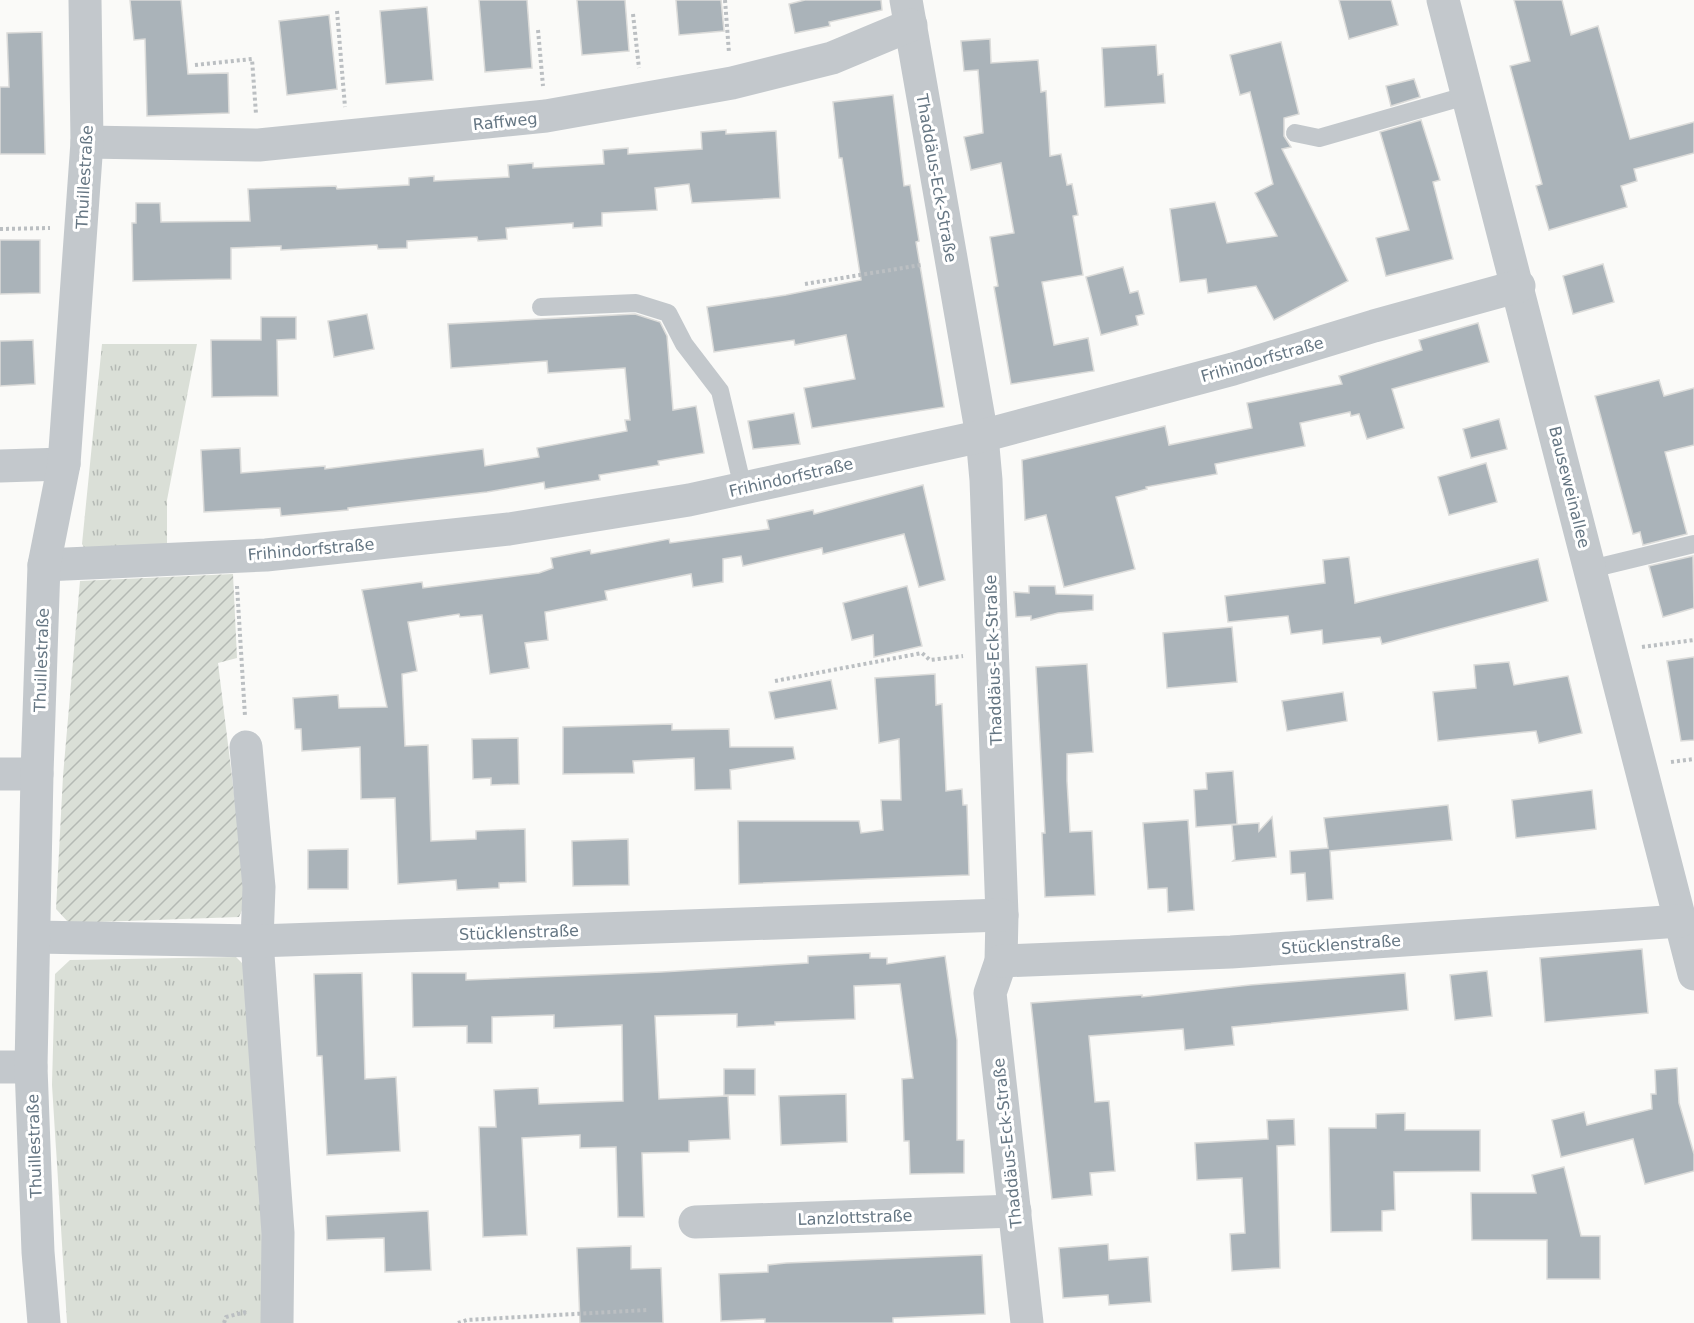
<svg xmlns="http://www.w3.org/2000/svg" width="1694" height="1323" font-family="'DejaVu Sans',sans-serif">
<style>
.park{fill:url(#park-tufts)}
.garden{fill:url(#garden-furrows)}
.building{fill:#aab3b9;stroke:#dcdcda;stroke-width:1.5}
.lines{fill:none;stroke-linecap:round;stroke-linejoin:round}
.path{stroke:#bbbfc2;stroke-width:4;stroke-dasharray:3 3;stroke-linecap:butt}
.lane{stroke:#c3c8cc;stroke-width:18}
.street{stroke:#c3c8cc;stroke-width:33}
.labels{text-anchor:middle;stroke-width:6;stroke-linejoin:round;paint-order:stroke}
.street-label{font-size:16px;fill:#657683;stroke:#fff}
</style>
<defs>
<pattern id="park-tufts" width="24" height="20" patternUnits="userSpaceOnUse" patternTransform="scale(1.5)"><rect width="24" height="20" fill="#dadfd7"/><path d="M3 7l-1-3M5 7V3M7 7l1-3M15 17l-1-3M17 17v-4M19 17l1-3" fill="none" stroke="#b4b9b4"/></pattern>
<pattern id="garden-furrows" width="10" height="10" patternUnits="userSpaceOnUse" patternTransform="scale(1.5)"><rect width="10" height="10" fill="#dadfd7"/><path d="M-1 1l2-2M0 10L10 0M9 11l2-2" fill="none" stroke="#b4b9b4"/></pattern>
</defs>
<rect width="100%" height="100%" fill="#fafaf8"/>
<!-- park -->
<g class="park">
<polygon points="102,344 197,344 167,500 167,545 86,551 82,544"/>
<polygon points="236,957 245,966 264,1243 264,1323 67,1323 52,1085 55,974 70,960"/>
</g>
<!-- garden -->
<polygon class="garden" points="233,574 237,658 218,663 247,899 239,917 69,923 56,909 63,776 80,581"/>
<!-- building -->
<g class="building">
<polygon points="130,0 181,0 188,74 228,73 229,113 147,116 145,39 134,40"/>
<polygon points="479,0 527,0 532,68 485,72"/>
<polygon points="577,0 625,0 629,51 582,55"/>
<polygon points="676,0 721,0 724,31 679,35"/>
<polygon points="805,0 881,0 882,10 829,22 830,26 795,33 789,4"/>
<polygon points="1339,0 1391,0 1398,25 1349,39"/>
<polygon points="1514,0 1562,0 1571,35 1598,26 1630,139 1694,122 1694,153 1634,169 1637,181 1621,186 1627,207 1549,230 1536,186 1542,184 1510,66 1530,61"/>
<polygon points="427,7 433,80 386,84 380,11"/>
<polygon points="329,15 337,89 287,95 279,21"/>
<polygon points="42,32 45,154 0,154 0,87 9,87 7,33"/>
<polygon points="990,39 991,63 1038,60 1041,92 1046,91 1050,156 1061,154 1067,185 1072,184 1078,215 1073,216 1083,275 1042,282 1054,345 1088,338 1094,371 1011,384 994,287 998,286 990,237 1014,233 1001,163 971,170 964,137 983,133 978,70 964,71 961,41"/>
<polygon points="1281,42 1299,114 1284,118 1284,136 1291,147 1282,149 1348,281 1274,320 1256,286 1208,293 1206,279 1180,282 1170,209 1215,202 1227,243 1277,236 1255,193 1273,184 1250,92 1240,95 1230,55"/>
<polygon points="1156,45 1158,75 1163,74 1165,103 1105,107 1102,48"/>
<polygon points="1414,79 1420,97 1391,106 1386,86"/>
<polygon points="893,95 904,186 910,185 919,241 916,242 944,407 812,428 804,388 855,379 846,335 795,345 794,340 714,352 707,307 786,295 861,280 842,158 839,158 833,102"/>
<polygon points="1421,120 1440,180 1433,182 1453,259 1386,276 1376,238 1409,230 1380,132"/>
<polygon points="726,130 726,134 776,131 780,198 692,203 689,184 655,188 657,210 602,213 602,226 573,228 573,223 506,228 507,239 478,241 477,237 407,241 407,248 378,249 377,245 281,250 281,246 231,248 231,279 133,281 132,223 136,223 136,203 160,203 161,222 250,221 248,189 336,186 337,189 409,185 409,178 434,176 434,181 509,177 508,165 533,163 533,168 604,164 603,150 628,148 628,154 702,149 701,132"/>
<polygon points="0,240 40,240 40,293 0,294"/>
<polygon points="1603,264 1614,302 1573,314 1563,276"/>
<polygon points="1123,267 1130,293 1138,291 1144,314 1136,316 1138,325 1101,335 1086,277"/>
<polygon points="367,314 374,349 334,357 328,321"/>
<polygon points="635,314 660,322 667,336 673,410 696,406 704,453 658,461 659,465 599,475 600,480 545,489 544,482 487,492 348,508 348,510 281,516 280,508 204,512 201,450 240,448 241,473 325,466 325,469 483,449 485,466 539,457 537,448 627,431 625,420 630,420 625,368 548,373 547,361 451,368 448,324"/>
<polygon points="261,317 296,317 296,339 277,340 278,396 212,397 211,340 261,340"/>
<polygon points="1478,323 1489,362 1392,389 1404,428 1367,439 1359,414 1351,416 1350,412 1300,423 1305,446 1215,464 1217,474 1146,487 1147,489 1116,497 1135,569 1064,587 1046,515 1025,520 1022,460 1165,426 1169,445 1252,428 1247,403 1342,384 1339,376 1422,350 1419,340"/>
<polygon points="33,340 35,384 0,386 0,341"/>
<polygon points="1659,380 1664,396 1694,388 1694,445 1665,452 1687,534 1643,545 1640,532 1633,534 1595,396"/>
<polygon points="794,413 800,444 753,449 748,421"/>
<polygon points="1499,419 1507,449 1471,458 1463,429"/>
<polygon points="1486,463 1497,502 1449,515 1438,477"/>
<polygon points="923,485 945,580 919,587 904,534 823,554 822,548 743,566 741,556 723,559 723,582 693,587 691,574 605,591 607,600 545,612 548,640 525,643 529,668 490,674 482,615 460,617 459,614 408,622 417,671 402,674 405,746 428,745 431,841 476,839 476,831 525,829 526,882 499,883 499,888 457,890 456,880 398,884 395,798 361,799 360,747 302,751 301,729 295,729 293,698 338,695 339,708 387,707 362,590 422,582 423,588 539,573 553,568 551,558 590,550 591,554 669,539 670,543 769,529 767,520 813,510 814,514"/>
<polygon points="1693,556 1694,608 1663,617 1649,566"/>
<polygon points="1349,557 1355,603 1538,559 1548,601 1382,644 1380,637 1323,644 1322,630 1291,634 1288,616 1228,622 1225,596 1325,583 1323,560"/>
<polygon points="907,586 922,646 874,657 873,635 852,640 843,603"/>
<polygon points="1029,586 1055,586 1056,594 1093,595 1093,610 1058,613 1031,620 1031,616 1016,617 1014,592 1029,593"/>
<polygon points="1232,627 1237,682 1167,688 1163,633"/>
<polygon points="1694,657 1694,740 1681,741 1667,661"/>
<polygon points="1509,662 1514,685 1568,676 1582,733 1539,743 1536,731 1438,741 1433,692 1476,688 1474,665"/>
<polygon points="1087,664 1093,752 1067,754 1067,781 1070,832 1092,831 1095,895 1045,897 1042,833 1045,833 1036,667"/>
<polygon points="935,674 936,705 942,704 946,791 962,789 963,805 967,805 969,875 739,884 738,821 859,821 861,833 883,830 881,800 901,800 899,739 879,743 875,678"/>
<polygon points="831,680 837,709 775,719 769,692"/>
<polygon points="1343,692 1347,721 1287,731 1282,701"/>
<polygon points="672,724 672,730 729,729 730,747 793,747 795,759 730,770 731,789 695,790 694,758 633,761 634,773 563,774 563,727"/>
<polygon points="518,738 519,784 491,785 491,778 473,779 472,739"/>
<polygon points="1233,771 1237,824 1196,827 1194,790 1207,789 1206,773"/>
<polygon points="1592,790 1596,829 1516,838 1512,800"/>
<polygon points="1448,805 1452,840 1330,851 1333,899 1307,901 1305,873 1291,874 1290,851 1328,848 1324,818"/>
<polygon points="1272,817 1276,857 1233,861 1235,859 1232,825 1259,823 1259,831"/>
<polygon points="1188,820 1194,910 1168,912 1167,888 1148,889 1143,823"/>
<polygon points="628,839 629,885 573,886 572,841"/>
<polygon points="348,849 348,889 308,889 308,850"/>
<polygon points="1642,949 1648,1013 1545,1022 1540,958"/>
<polygon points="870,953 870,958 887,958 887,964 945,956 957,1040 957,1140 964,1140 964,1173 910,1174 909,1141 904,1141 902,1079 913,1078 900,984 854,986 855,1019 775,1022 775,1025 737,1027 737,1014 655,1016 659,1099 728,1096 730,1139 689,1141 689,1152 642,1153 644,1217 618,1217 616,1147 580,1148 580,1135 522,1138 527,1235 483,1237 479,1127 496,1127 494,1090 538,1088 539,1104 623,1101 622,1025 554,1028 554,1015 492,1017 492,1043 467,1043 467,1026 413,1027 412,973 466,973 466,980 662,972 808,963 808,956"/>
<polygon points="1487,971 1492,1016 1455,1020 1450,975"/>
<polygon points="362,973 365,1079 396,1077 400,1151 327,1155 322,1056 317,1056 314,974"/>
<polygon points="1405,973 1408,1010 1232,1027 1234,1045 1185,1050 1183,1029 1089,1036 1095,1102 1109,1101 1115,1171 1090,1173 1092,1195 1052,1199 1031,1003 1142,995 1142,997 1250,985"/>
<polygon points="1677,1068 1679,1103 1694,1154 1694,1171 1645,1184 1633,1139 1561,1157 1552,1120 1584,1112 1587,1125 1652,1109 1651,1094 1656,1094 1655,1070"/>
<rect x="724" y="1069" width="31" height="26"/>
<polygon points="846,1094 847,1142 781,1145 779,1096"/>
<polygon points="1405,1113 1405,1130 1480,1130 1480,1171 1394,1172 1395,1210 1382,1211 1382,1231 1331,1232 1329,1128 1376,1128 1376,1114"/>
<polygon points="1294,1119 1295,1145 1277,1146 1280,1268 1232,1271 1230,1234 1245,1233 1242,1178 1197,1180 1195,1143 1268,1139 1267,1120"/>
<polygon points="1564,1167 1581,1236 1600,1236 1600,1279 1547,1279 1547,1240 1472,1240 1471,1193 1536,1193 1532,1175"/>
<polygon points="428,1211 431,1270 385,1272 384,1238 327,1240 326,1216"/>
<polygon points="1108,1244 1109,1260 1148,1257 1151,1302 1109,1305 1108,1295 1063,1298 1059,1248"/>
<polygon points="631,1246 631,1269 661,1268 663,1323 580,1323 577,1248"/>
<polygon points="982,1255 985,1314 893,1318 893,1323 765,1323 765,1319 721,1321 719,1274 768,1272 768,1265 786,1263"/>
</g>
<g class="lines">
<!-- path -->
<g class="path">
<polyline points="725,0 729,53"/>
<polyline points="337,11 345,107"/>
<polyline points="633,14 639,68"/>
<polyline points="538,30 543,86"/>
<polyline points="195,65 252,59 256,114"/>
<polyline points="0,229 50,228"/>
<polyline points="805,284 921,265"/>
<polyline points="237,586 245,716"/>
<polyline points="1642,647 1694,640"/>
<polyline points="775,681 922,653 930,660 963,656"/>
<polyline points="1671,762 1694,759"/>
<polyline points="224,1323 226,1317 246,1312"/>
<polyline points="458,1323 467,1320 647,1310"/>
</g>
<!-- lane -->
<g class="lane">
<polyline points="1295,133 1319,138 1469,95"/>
<polyline points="541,307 636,303 668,313 684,344 720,391 743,488"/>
<polyline points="1591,569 1694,544"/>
</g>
<!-- street -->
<g class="street">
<polyline points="906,0 982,436 986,480 1002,915 1001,961 990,993 1027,1323"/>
<polyline points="1443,0 1694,974"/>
<polyline points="87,142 259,145 546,116 732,83 832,58 911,25"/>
<polyline points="0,466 64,464"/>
<polyline points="44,565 266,555 509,529 689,500 982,436 1233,369 1374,326 1519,286"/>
<polyline points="246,747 259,887 257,941 278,1233 277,1323"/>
<polyline points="0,774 37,774"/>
<polyline points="35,937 257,941 1002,915"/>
<polyline points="1001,961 1231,952 1680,921"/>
<polyline points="0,1067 31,1067"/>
<polyline points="695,1222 1015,1211"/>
<polyline points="44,1323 38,1252 31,1067 37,774 44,565 64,464 87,142 85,0"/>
</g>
</g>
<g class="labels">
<!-- street labels -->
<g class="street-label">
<text transform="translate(505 121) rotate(-6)" y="6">Raffweg</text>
<text transform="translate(84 177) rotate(-87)" y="6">Thuillestraße</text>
<text transform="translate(937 178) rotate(80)" y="6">Thaddäus-Eck-Straße</text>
<text transform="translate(1262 359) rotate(-16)" y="6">Frihindorfstraße</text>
<text transform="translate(791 477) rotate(-13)" y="6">Frihindorfstraße</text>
<text transform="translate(1570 487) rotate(76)" y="6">Bauseweinallee</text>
<text transform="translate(311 549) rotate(-5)" y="6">Frihindorfstraße</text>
<text transform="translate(41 660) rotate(-88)" y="6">Thuillestraße</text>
<text transform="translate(993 660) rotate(-92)" y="6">Thaddäus-Eck-Straße</text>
<text transform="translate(519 932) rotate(-2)" y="6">Stücklenstraße</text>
<text transform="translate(1341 944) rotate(-4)" y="6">Stücklenstraße</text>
<text transform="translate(1007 1143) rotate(-96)" y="6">Thaddäus-Eck-Straße</text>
<text transform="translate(34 1146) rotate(-92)" y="6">Thuillestraße</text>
<text transform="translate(855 1217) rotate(-2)" y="6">Lanzlottstraße</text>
</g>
</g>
</svg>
